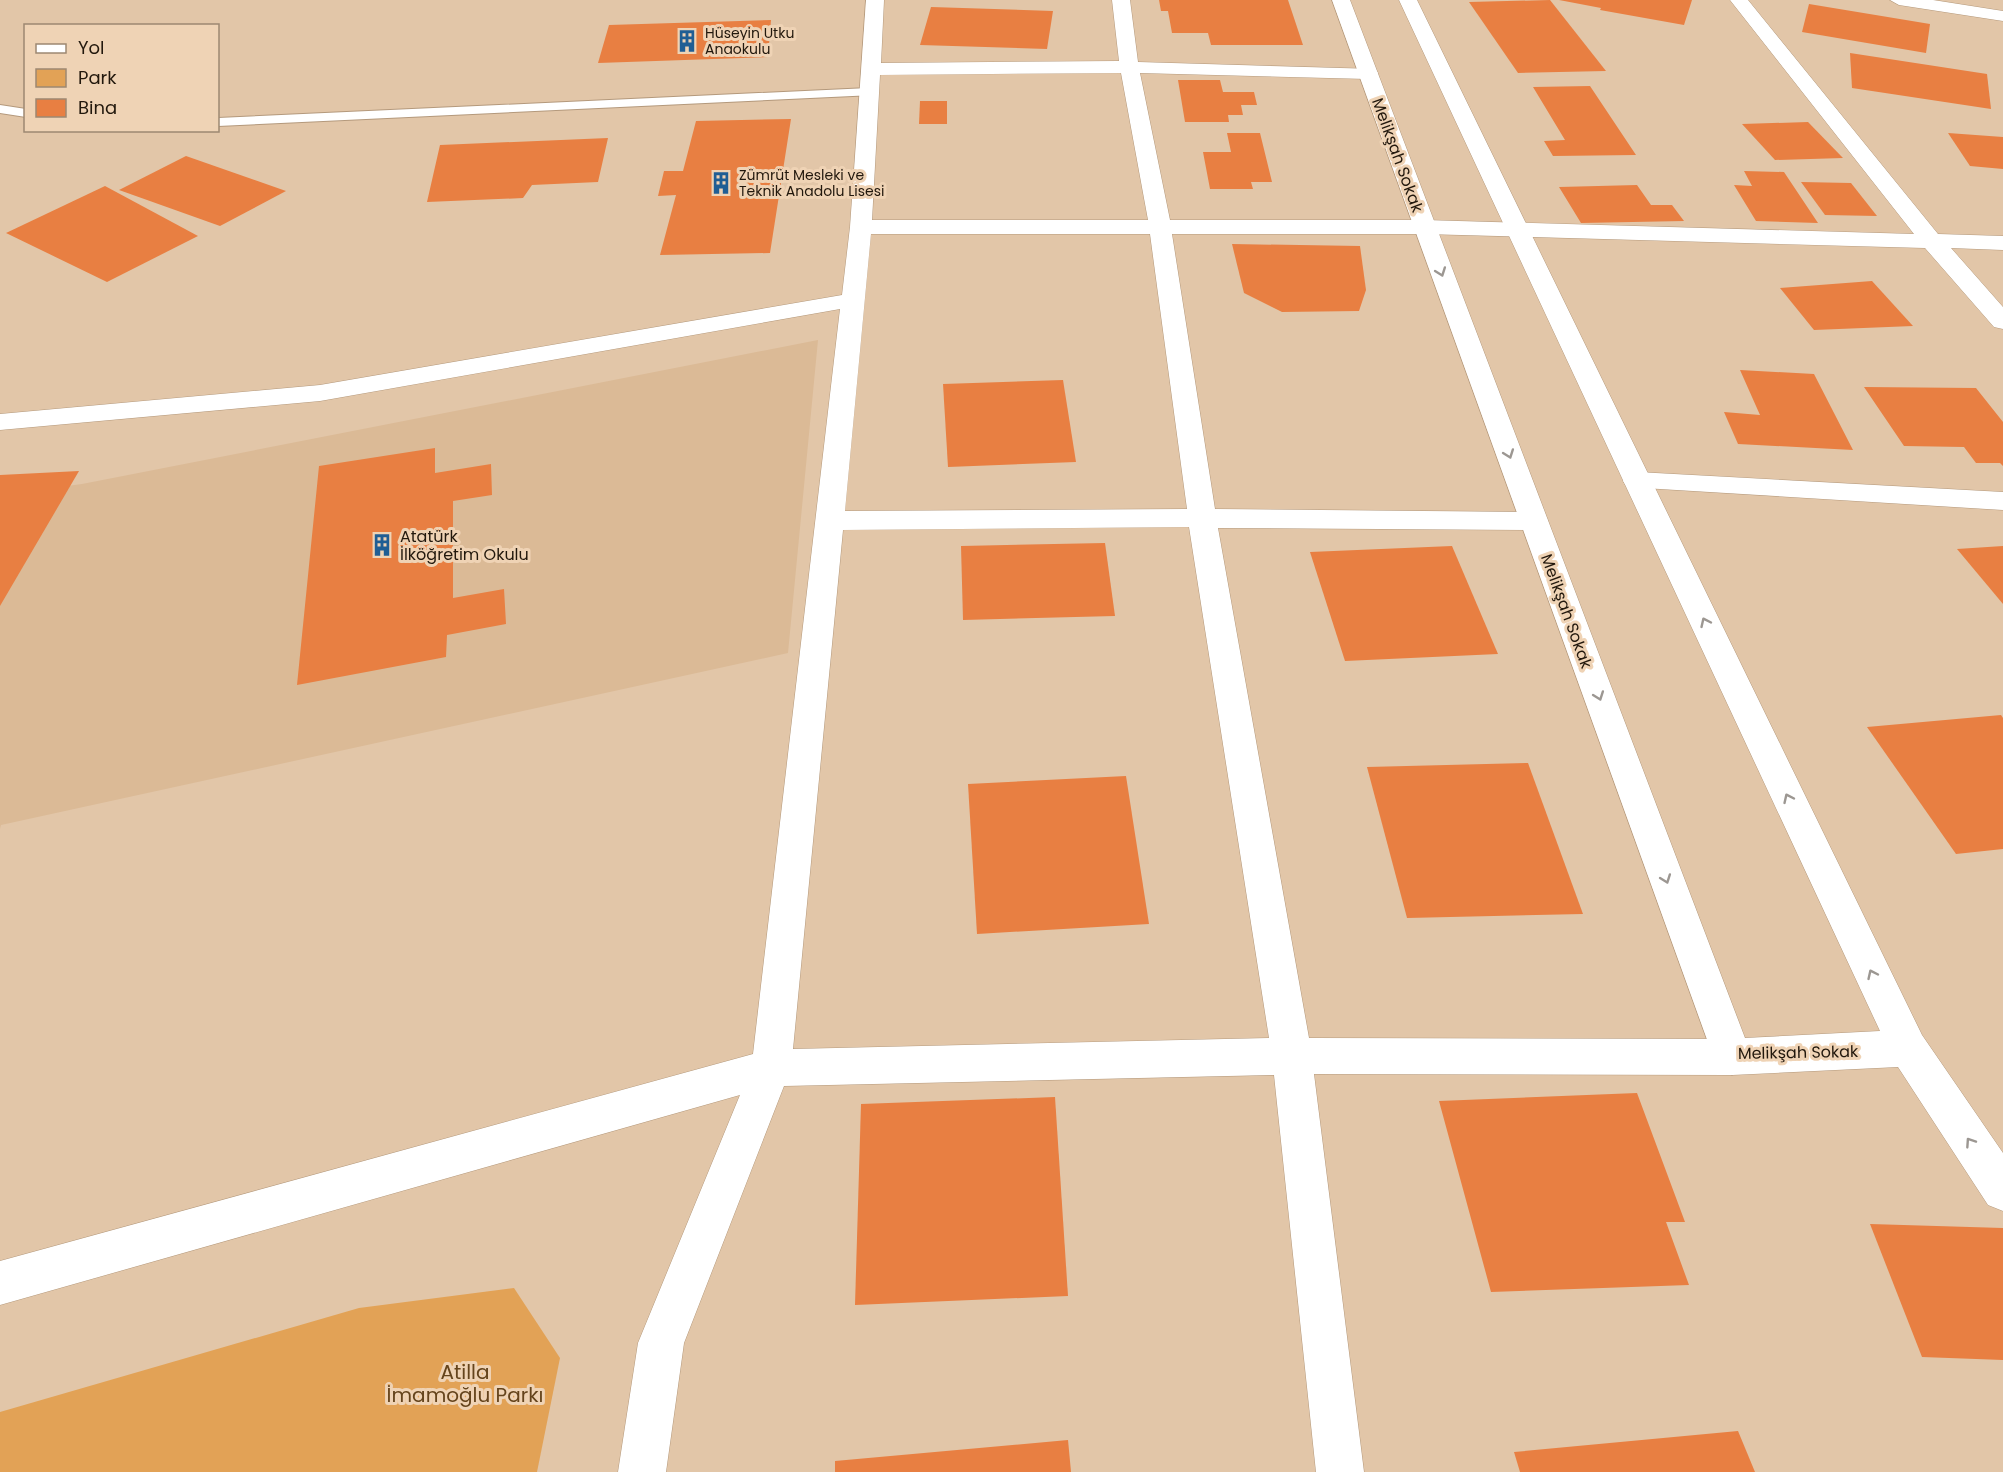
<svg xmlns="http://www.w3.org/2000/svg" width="2003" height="1472" font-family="Poppins,sans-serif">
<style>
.built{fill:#dbba96}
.green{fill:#e2a256}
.building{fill:#e87f42}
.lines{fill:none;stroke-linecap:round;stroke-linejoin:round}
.lane-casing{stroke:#b4997c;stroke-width:2}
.street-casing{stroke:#b4997c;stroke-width:1}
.secondary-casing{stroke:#b4997c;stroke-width:1}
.lane{fill:#fff;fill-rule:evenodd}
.street{fill:#fff;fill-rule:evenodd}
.secondary{fill:#fff;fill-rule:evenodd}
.oneway{stroke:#9c9792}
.labels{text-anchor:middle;stroke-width:6;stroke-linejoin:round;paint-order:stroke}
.far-poi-label{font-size:14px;fill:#22180d;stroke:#efd3b5;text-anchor:start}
.street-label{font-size:16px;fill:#22180d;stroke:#efd3b5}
.poi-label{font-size:16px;fill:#22180d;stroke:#efd3b5;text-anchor:start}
.near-park-label{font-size:20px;fill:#65441c;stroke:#efd3b5}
</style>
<rect width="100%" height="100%" fill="#e2c6a8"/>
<!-- built -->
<polygon class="built" points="818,340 788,653 1,825 0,829 0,495 82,484"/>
<!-- green -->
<polygon class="green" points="514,1288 560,1358 537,1472 0,1472 0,1412 359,1308"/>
<!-- building -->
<g class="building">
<polygon points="1159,0 1288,0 1303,45 1211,45 1208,33 1172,33 1168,11 1161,11"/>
<polygon points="1550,0 1606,71 1518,73 1469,2"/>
<polygon points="1559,0 1692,0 1684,25 1600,10 1601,8"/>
<polygon points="1809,4 1930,24 1926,53 1802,32"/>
<polygon points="931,7 1053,11 1047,49 920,45"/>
<polygon points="771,20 768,57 598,63 609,25"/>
<polygon points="1850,53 1987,74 1991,109 1852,88"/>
<polygon points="1178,80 1220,80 1223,92 1254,92 1257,105 1241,105 1243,115 1228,115 1229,122 1185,122"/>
<polygon points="1590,86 1636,155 1553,156 1544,141 1565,140 1533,87"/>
<polygon points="920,101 947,101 947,124 919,124"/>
<polygon points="791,119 770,253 660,255 676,195 658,196 664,171 683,171 696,121"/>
<polygon points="1808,122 1843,158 1775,160 1742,124"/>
<polygon points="1227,133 1260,133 1272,182 1251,182 1253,189 1210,189 1203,152 1231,152"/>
<polygon points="1948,133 2003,137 2003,169 1970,166"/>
<polygon points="608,138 598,182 532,185 523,198 427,202 440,145"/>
<polygon points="186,156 286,191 220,226 119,190"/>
<polygon points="1744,171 1784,172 1818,223 1756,221 1734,185 1752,186"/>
<polygon points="1801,182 1851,183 1877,216 1825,215"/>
<polygon points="1637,185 1651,205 1672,205 1684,221 1581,223 1559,187"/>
<polygon points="105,186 198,236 107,282 6,233"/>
<polygon points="1232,244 1360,246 1366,290 1359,311 1282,312 1244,293"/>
<polygon points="1872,281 1913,326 1814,330 1780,288"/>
<polygon points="1740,370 1814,374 1853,450 1738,444 1724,412 1760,415"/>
<polygon points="1063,380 1076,462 948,467 943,384"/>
<polygon points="1864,387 1976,388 2003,422 2003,466 2000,463 1976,463 1964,447 1904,446"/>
<polygon points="435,448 435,473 491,464 492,495 453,501 453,598 504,589 506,624 447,635 446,657 297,685 319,466"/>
<polygon points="79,471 0,606 0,475"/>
<polygon points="1105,543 1115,616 963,620 961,546"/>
<polygon points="1452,546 1498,654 1345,661 1310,552"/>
<polygon points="2003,546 2003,604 1957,549"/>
<polygon points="2001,715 2003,718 2003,849 1956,854 1867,727"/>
<polygon points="1528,763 1583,914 1407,918 1367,767"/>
<polygon points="1126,776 1149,924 977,934 968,784"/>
<polygon points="1637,1093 1685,1222 1666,1222 1689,1285 1491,1292 1439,1101"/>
<polygon points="1055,1097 1068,1296 855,1305 861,1104"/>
<polygon points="1870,1224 2003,1228 2003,1360 1922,1357"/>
<polygon points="1738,1431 1755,1472 1520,1472 1514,1452"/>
<polygon points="1068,1440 1071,1472 835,1472 835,1461"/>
</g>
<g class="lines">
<!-- lane casing -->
<g class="lane-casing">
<g id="lane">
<polygon points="869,88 874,89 874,95 218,126 218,118"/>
<polygon points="0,105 26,109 26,117 0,113"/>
</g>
</g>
<!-- street casing -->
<g class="street-casing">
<g id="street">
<path d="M866,0H884L881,63L1119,61L1112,0H1130L1138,62L1375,69L1378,73L1375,77L1368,79L1140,73L1170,220H1424L1914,234L1730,0H1748L1938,234L2003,236V250L1951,248L2003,307V329L1994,327L1925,248L1424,234H1172L1215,509L1534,512L1544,514L1548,521L1544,528L1534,530L1218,528L1309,1038L1732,1039L1746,1044L1752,1057L1746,1070L1732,1075L1314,1074L1364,1472H1316L1274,1075L784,1086L684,1343L666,1472H618L638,1343L740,1095L0,1305V1261L753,1054L840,309L320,401L0,430V414L320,385L842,295L850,227ZM1121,73L1148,220H872L880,75ZM871,234H1150L1187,509L845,511ZM1189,527L1269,1038L793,1049L843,530Z"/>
<polygon points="1637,472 2003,492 2003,510 1627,487 1623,481 1627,475"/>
</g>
</g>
<!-- secondary casing -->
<g class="secondary-casing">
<g id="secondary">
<polygon points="1332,0 1350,0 1745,1038 1880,1031 1399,0 1417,0 1922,1035 2003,1153 2003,1211 1988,1205 1898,1067 1732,1075 1718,1070"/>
<polygon points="1890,0 1933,0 2003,11 2003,21 1899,5"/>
</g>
</g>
<!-- lane -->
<use href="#lane" class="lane"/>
<!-- street -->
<use href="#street" class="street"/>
<!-- secondary -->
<use href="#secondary" class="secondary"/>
</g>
<!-- one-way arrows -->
<defs><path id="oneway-chevron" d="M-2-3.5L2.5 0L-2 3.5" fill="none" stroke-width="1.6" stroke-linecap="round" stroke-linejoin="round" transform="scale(1.5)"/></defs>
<g class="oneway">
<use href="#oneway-chevron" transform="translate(1441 272) rotate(70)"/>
<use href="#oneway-chevron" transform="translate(1509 454) rotate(70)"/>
<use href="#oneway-chevron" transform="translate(1705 622) rotate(-115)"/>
<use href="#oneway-chevron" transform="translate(1599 696) rotate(70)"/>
<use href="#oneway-chevron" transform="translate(1788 798) rotate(-115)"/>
<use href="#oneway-chevron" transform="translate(1666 879) rotate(70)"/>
<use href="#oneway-chevron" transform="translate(1872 974) rotate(-115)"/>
<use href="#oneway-chevron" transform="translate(1970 1142) rotate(-124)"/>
</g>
<!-- icons -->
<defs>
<g id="building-bare" transform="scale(1.8)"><path d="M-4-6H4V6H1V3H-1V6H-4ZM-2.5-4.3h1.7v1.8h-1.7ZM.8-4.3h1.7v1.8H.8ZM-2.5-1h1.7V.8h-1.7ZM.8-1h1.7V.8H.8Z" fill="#205e94" stroke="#efd3b5" stroke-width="2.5" paint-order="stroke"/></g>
</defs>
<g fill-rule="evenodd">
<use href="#building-bare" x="687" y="41"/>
<use href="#building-bare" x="721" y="183"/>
<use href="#building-bare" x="382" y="545"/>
</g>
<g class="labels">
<!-- far-poi labels -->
<g class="far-poi-label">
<text x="705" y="38">Hüseyin Utku<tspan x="705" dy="16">Anaokulu</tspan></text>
<text x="739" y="180">Zümrüt Mesleki ve<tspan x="739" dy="16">Teknik Anadolu Lisesi</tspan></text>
</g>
<!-- street labels -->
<g class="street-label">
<text transform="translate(1398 155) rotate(70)" y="6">Melikşah Sokak</text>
<text transform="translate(1567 611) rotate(70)" y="6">Melikşah Sokak</text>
<text transform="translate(1798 1052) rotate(-1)" y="6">Melikşah Sokak</text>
</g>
<!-- poi labels -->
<g class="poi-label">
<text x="400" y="542">Atatürk<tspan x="400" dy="18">İlköğretim Okulu</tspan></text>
</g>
<!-- near-park labels -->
<g class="near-park-label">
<text x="465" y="1379">Atilla<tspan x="465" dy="23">İmamoğlu Parkı</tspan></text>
</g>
</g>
<!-- legend -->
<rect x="24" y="24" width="195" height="108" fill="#efd3b5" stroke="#9d8872" stroke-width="1.5"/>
<rect x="36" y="44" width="30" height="9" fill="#ffffff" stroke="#9d8872" stroke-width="1.5"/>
<text x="78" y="54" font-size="18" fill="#22180d">Yol</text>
<rect x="36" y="69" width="30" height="18" fill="#e2a256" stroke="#9d8872" stroke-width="1.5"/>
<text x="78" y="84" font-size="18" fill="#22180d">Park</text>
<rect x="36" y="99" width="30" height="18" fill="#e87f42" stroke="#9d8872" stroke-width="1.5"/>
<text x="78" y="114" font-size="18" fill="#22180d">Bina</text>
</svg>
